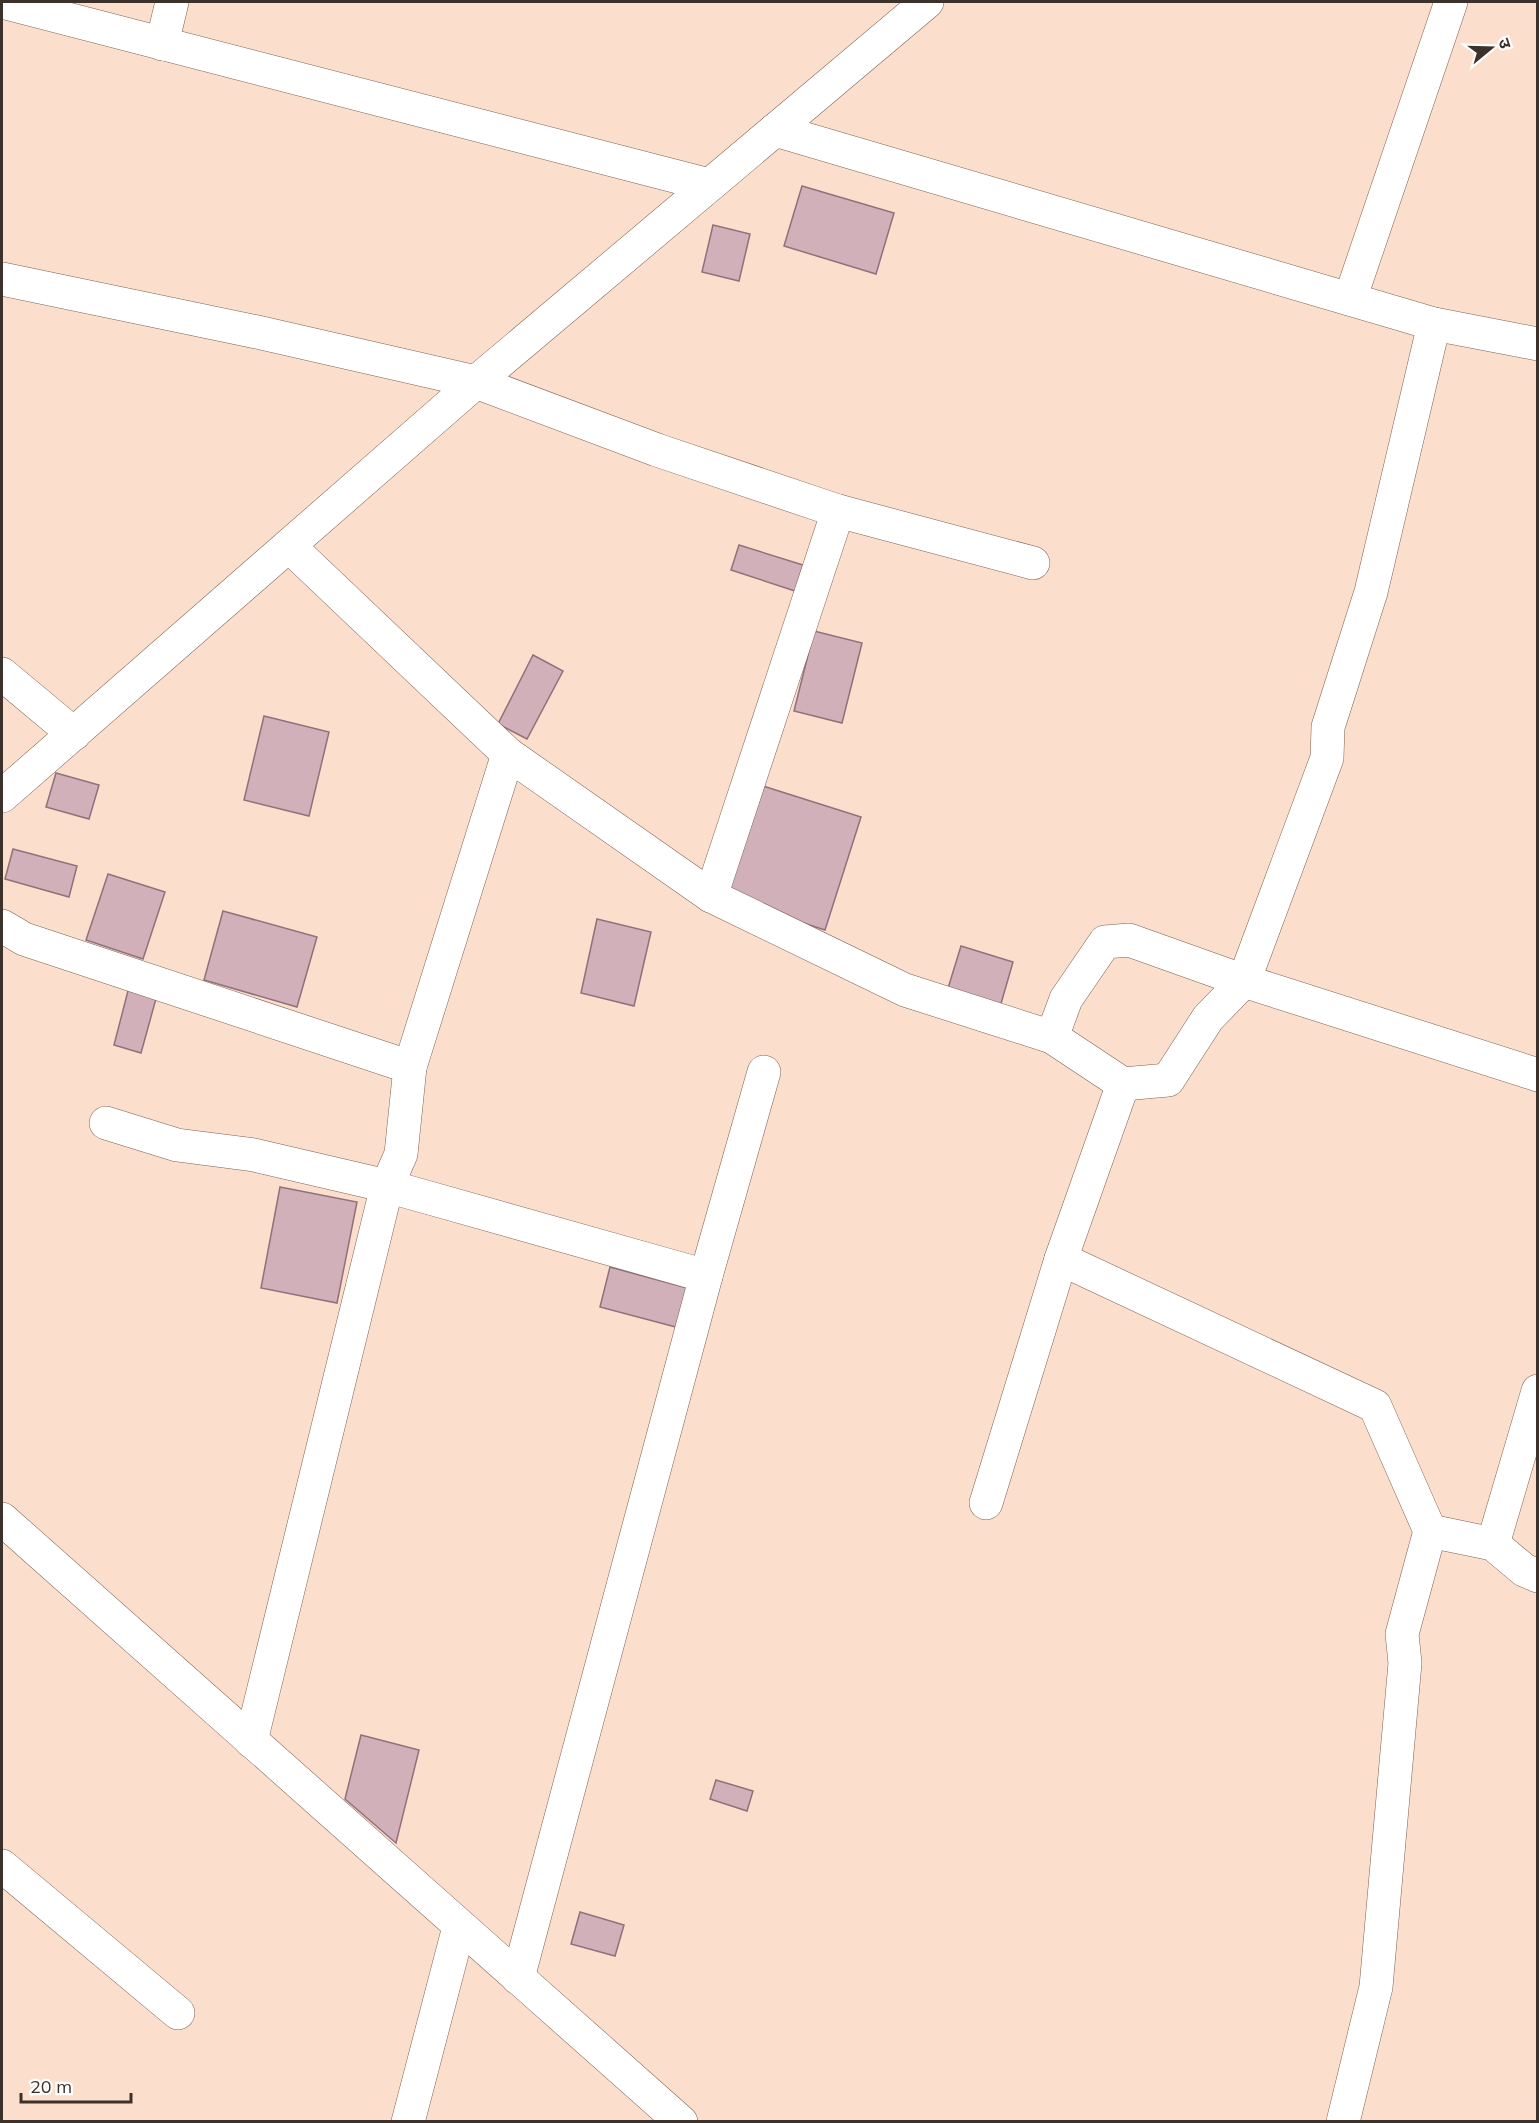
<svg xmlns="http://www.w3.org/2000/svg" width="1539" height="2123" font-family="Mulish,'Noto Sans Devanagari',sans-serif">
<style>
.building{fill:#d1b0ba;stroke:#90717a;stroke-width:1.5}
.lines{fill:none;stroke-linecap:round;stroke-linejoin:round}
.minor-casing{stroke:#7c6253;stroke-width:34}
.tertiary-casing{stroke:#7c6253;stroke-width:34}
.minor{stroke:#fff;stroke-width:33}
.tertiary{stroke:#fff;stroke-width:33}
</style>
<rect width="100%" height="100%" fill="#fcdecd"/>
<!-- building -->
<g class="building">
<polygon points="802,186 894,213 876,274 784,246"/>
<polygon points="713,225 750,234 739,281 702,272"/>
<polygon points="739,545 803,565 795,591 731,570"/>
<polygon points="814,631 862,643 842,723 794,711"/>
<polygon points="533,655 563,671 527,739 498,724"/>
<polygon points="264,716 329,732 309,816 244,800"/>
<polygon points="56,773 99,785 89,819 46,807"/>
<polygon points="763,786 861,817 825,930 727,898"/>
<polygon points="13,849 77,866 69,897 5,879"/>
<polygon points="108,874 165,892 143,959 86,940"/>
<polygon points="223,911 317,937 297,1007 204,980"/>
<polygon points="597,919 651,932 634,1006 581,993"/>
<polygon points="961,946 1013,962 998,1014 945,998"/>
<polygon points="129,987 157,995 141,1053 114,1045"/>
<polygon points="280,1187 357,1202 337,1303 261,1288"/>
<polygon points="610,1267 687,1288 687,1330 600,1307"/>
<polygon points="361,1735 419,1750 396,1843 345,1799"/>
<polygon points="716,1780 753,1791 747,1811 710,1799"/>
<polygon points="580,1912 624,1925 615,1956 571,1944"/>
</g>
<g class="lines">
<!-- minor casing -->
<g class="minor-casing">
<g id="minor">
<polyline points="2,2 709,185"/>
<polyline points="162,44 172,2"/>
<polyline points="775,130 1434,324 1538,344"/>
<polyline points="2,279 257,332 476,382 657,450 838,511 1033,563"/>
<polyline points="1350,299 1451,2"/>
<polyline points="289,546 508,754 711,896 905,990 1052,1037 1123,1084 1168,1080 1208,1018 1244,981 1327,758 1328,727 1371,592 1434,324"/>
<polyline points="2,674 74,734"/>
<polyline points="711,896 838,511"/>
<polyline points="2,926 24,939 410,1067"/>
<polyline points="1052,1037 1066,999 1105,942 1129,940 1244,981 1538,1075"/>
<polyline points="106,1123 177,1145 254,1155 387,1186 706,1276"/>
<polyline points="1061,1259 1375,1406 1430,1531 1402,1634 1405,1663 1376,1987 1343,2122"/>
<polyline points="986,1503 1061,1259 1123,1084"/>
<polyline points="2,1519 681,2122"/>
<polyline points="1430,1531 1493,1544 1524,1570 1538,1576"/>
<polyline points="1493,1544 1538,1391"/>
<polyline points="251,1741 387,1186 401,1154 410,1067 508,754"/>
<polyline points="2,1866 178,2013"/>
<polyline points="518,1978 706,1276 764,1072"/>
<polyline points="408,2122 459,1927"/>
</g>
</g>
<!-- tertiary casing -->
<g class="tertiary-casing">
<polyline id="tertiary" points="2,796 476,382 927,2"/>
</g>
<!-- minor -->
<use href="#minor" class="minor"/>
<!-- tertiary -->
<use href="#tertiary" class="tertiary"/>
</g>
<!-- border -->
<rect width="1539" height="2123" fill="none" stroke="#3d312b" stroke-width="6"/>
<!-- north arrow -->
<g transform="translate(1491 48) rotate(71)" stroke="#ffffff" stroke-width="4.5" paint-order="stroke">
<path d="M0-4.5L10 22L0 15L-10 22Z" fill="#3d312b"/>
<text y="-9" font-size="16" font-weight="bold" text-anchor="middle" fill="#3d312b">उ</text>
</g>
<!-- scale -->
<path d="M21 2093v9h110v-9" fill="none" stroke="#3d312b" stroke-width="3"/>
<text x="30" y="2093" font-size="18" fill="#3d312b" stroke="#ffffff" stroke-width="4.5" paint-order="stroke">20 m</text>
</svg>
